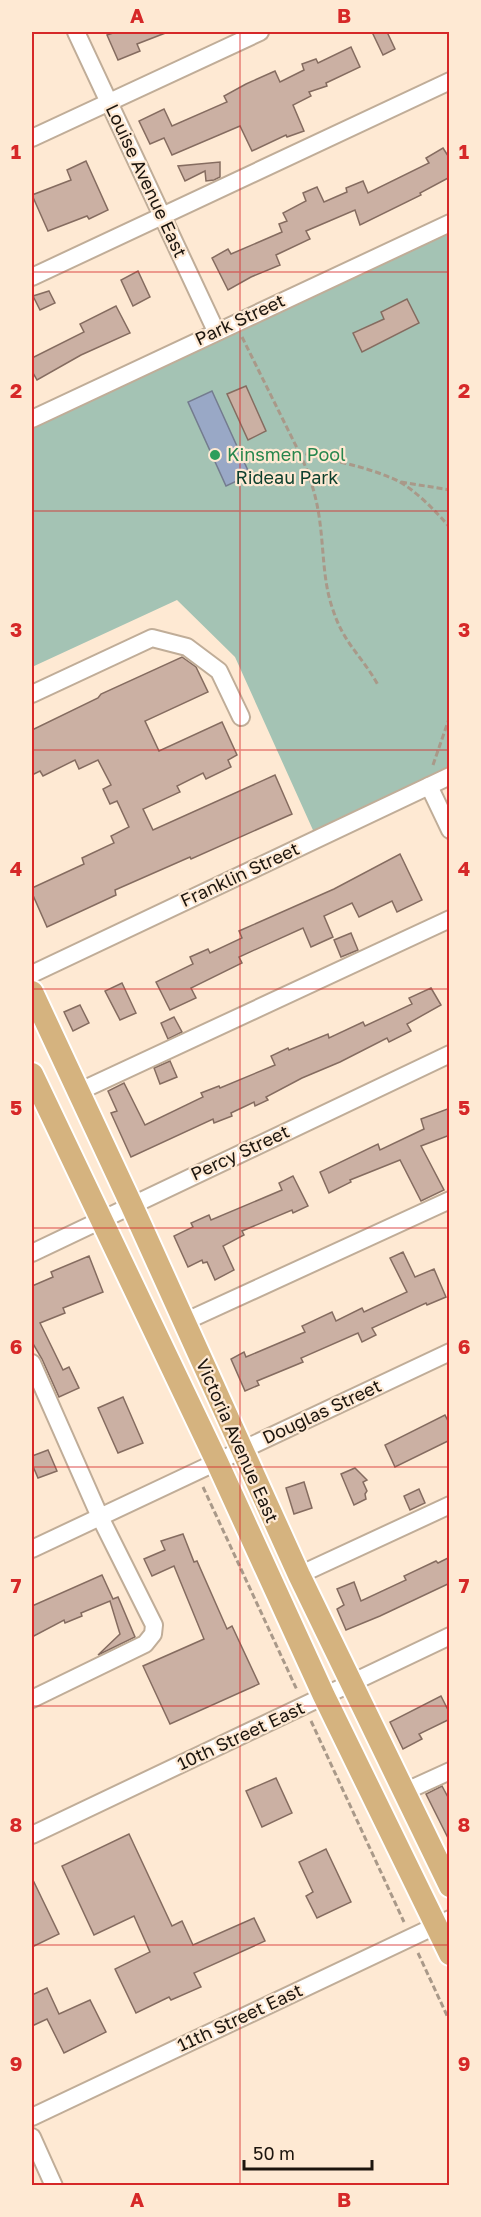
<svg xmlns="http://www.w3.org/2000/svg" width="481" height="2217" font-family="'Golos Text',sans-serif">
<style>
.green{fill:#a4c3b4}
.water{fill:#99a8c6;stroke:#747c8f;stroke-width:1.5}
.building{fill:#cbb0a3;stroke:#856c60;stroke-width:1.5}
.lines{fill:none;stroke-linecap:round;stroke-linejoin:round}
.minor-casing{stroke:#c0ad98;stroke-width:20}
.major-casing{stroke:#fff;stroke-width:26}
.path{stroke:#a99989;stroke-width:3;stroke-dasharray:6 3;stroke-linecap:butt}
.minor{stroke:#fff;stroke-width:16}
.major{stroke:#d5b37f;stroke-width:22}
.grid{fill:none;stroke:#d62828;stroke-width:1.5;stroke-opacity:0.55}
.leisure-dot{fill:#2e9e5b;stroke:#fee9d3;stroke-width:2}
.labels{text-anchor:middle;stroke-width:4.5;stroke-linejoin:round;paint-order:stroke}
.street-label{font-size:18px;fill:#1c150e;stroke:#fee9d3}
.leisure-label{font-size:18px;fill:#27864d;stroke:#fee9d3;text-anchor:start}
.park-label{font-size:18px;fill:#0b3e2c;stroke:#fee9d3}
.neatline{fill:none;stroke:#d62828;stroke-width:2}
.grid-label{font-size:20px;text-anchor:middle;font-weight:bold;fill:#d62828}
</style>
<rect width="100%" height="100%" fill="#fee9d3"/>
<!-- green -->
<polygon class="green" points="449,223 449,776 317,839 235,657 177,600 32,667 32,419"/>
<!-- water -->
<polygon class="water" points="212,391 250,475 226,486 188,402"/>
<!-- building -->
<g class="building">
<polygon points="116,32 168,32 137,44 140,51 118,60 107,35"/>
<polygon points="372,32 387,32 395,49 383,55"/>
<polygon points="351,47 360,67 326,83 327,86 309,92 311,96 293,105 304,131 287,137 286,135 252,151 240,126 172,155 164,138 150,144 139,121 164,109 172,126 227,102 224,96 246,84 275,71 280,82 304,70 302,64 316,59 318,63"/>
<polygon points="443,148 450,159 450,177 420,193 421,195 360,225 355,210 306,231 310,239 276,255 280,265 251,277 228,290 212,258 228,249 231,254 282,232 279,224 287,221 283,213 306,201 303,193 317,187 324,202 347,192 346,188 363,181 368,193 429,163 426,158"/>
<polygon points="86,161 108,210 89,219 87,216 48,231 32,195 71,180 67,170"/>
<polygon points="220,162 220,177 214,180 206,181 205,171 185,181 178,166"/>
<polygon points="138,271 150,297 133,306 121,280"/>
<polygon points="49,291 55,303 40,310 33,296"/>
<polygon points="407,299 419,323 362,352 353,333 384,319 381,312"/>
<polygon points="116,306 130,333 81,355 37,380 32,371 32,358 84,332 80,324"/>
<polygon points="246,386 266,431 248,440 227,394"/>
<polygon points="182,657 196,667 208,692 145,721 159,751 222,722 237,755 228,760 231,767 206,779 203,773 177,786 180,792 143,809 153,830 275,775 292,814 191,859 190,857 115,890 116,895 47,927 32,893 32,888 84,864 82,858 114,843 111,836 129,827 117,801 110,804 103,789 111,785 98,760 79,769 75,760 43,776 40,771 32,775 32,730 98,698 101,694"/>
<polygon points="400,854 422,900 397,912 392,901 359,917 352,903 324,916 333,937 311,947 303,928 239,957 242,963 191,988 196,998 170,1010 156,982 193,964 190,957 208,949 210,953 242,938 239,931 334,889"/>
<polygon points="351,933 358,950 341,957 334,940"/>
<polygon points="122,983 136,1013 120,1020 105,991"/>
<polygon points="431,988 441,1005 407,1024 411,1031 389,1042 387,1038 340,1062 302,1078 266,1097 268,1100 255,1106 254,1102 231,1113 232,1116 214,1123 213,1119 131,1157 111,1113 117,1111 108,1091 124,1083 145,1125 203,1097 201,1093 219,1086 220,1088 275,1065 271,1056 288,1048 289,1050 328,1034 329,1038 363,1022 365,1026 412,1004 409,998"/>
<polygon points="80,1005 89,1023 73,1031 64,1012"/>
<polygon points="174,1017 182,1032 168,1039 161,1023"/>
<polygon points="170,1061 177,1077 160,1084 154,1068"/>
<polygon points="450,1108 450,1135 421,1146 444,1190 421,1201 400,1160 350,1180 351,1182 329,1193 320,1172 378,1144 380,1150 424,1129 421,1119"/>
<polygon points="293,1176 308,1206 293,1213 292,1210 242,1231 244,1235 223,1246 234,1270 215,1280 207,1262 203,1263 202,1260 188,1267 174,1236 193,1227 191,1223 209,1215 211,1220 282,1190 279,1183"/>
<polygon points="403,1252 415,1277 434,1269 446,1297 427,1305 426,1303 372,1328 376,1335 362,1342 358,1333 301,1358 303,1362 257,1381 259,1385 245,1391 231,1359 244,1352 246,1357 305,1332 302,1326 332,1312 336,1321 362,1308 364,1312 407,1292 390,1258"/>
<polygon points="89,1256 103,1292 63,1308 65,1313 40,1323 63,1370 69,1367 79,1388 59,1397 42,1359 32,1342 32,1286 53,1277 51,1272"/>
<polygon points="123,1397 143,1443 118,1453 98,1408"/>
<polygon points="445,1415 450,1425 450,1440 395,1467 385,1445"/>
<polygon points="48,1450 57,1471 38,1478 32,1464 32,1456"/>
<polygon points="355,1468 367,1480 363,1482 367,1491 365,1494 366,1499 354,1505 341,1474"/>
<polygon points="304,1482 312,1508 294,1514 286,1488"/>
<polygon points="419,1489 425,1503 410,1510 404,1496"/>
<polygon points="183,1534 194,1562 197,1561 227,1629 232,1626 259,1684 170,1724 143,1666 204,1639 174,1566 152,1576 144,1559 165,1550 161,1541"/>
<polygon points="450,1557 450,1583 380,1616 346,1630 337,1609 344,1605 337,1589 354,1582 361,1601 406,1580 404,1576 436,1561 438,1563"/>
<polygon points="102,1575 113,1599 118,1597 135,1637 98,1655 120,1634 110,1601 81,1613 82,1616 65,1623 64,1620 32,1637 32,1606"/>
<polygon points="441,1696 450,1714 450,1719 419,1734 422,1739 403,1749 390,1722"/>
<polygon points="276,1778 292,1813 262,1827 246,1791"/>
<polygon points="442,1786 450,1801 450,1842 426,1794"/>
<polygon points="129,1834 172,1926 182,1921 193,1945 254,1918 265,1941 194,1973 201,1987 171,2000 169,1997 136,2013 115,1969 150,1952 134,1916 94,1935 62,1866"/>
<polygon points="326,1849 351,1902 317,1918 306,1896 313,1892 299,1862"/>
<polygon points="32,1878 59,1934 32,1947"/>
<polygon points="47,1988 59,2014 90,2000 106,2032 64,2053 47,2019 32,2026 32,1995"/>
</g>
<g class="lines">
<!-- minor casing -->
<g class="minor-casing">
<g id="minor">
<polyline points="76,32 216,331"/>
<polyline points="32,138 260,32"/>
<polyline points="32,277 450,81"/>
<polyline points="32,419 450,223"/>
<polyline points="32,694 152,638 187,647 219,671 241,717"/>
<polyline points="429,786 450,830"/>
<polyline points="32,974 450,776"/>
<polyline points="78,1092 450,919"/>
<polyline points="32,1253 450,1054"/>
<polyline points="184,1322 450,1200"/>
<polyline points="32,1363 100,1517 154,1625 153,1634 145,1644 32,1699"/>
<polyline points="32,1549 450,1352"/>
<polyline points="299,1575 450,1505"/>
<polyline points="404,1792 450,1771"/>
<polyline points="32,1835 450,1636"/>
<polyline points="32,2117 450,1919"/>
<polyline points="32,2137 54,2186"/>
</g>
</g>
<!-- major casing -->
<g class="major-casing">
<g id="major">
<polyline points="32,992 131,1204 299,1575 450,1886"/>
<polyline points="32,1074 217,1462 324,1696 450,1954"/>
</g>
</g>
<!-- path -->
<g class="path">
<path d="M242,337L299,452C332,461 367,466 398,481C414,489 438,513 450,528"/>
<path d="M299,452C310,475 317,498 320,523C324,553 323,582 333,610C344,644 362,656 378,685"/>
<polyline points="401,482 450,490"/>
<polyline points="433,765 450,716"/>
<polyline points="203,1487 297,1690"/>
<polyline points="311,1721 404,1922"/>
<polyline points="418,1953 450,2022"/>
</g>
<!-- minor -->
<use href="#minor" class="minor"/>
<!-- major -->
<use href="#major" class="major"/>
</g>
<!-- grid -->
<path class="grid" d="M240,32V2186M32,272H450M32,511H450M32,750H450M32,989H450M32,1228H450M32,1467H450M32,1706H450M32,1945H450"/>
<!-- markers -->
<circle class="leisure-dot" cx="215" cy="455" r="6"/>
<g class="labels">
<!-- street labels -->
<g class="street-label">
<text transform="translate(146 181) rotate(65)" y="6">Louise Avenue East</text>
<text transform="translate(240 320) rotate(-25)" y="6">Park Street</text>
<text transform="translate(240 875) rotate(-25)" y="6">Franklin Street</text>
<text transform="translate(240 1153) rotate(-25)" y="6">Percy Street</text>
<text transform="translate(322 1412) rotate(-25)" y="6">Douglas Street</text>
<text transform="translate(237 1441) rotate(66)" y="6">Victoria Avenue East</text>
<text transform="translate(241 1736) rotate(-25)" y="6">10th Street East</text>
<text transform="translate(240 2018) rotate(-25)" y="6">11th Street East</text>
</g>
<!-- leisure labels -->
<g class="leisure-label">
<text x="227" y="461">Kinsmen Pool</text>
</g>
<!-- park labels -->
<g class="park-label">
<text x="287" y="484">Rideau Park</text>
</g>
</g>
<!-- border -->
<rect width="481" height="2217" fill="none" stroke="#fee9d3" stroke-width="66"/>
<!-- scale -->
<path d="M244 2160v9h128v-9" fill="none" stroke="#1c150e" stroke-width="3"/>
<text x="253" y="2160" font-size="18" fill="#1c150e" stroke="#fee9d3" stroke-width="4.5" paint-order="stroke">50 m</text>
<rect x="33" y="33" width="415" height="2151" class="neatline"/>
<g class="grid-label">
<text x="137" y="23">A</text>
<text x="344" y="23">B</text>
<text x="16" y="159">1</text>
<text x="464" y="159">1</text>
<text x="16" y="398">2</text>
<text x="464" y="398">2</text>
<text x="16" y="637">3</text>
<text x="464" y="637">3</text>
<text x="16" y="876">4</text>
<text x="464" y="876">4</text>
<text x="16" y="1115">5</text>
<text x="464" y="1115">5</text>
<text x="16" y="1354">6</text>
<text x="464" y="1354">6</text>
<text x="16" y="1593">7</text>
<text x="464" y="1593">7</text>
<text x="16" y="1832">8</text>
<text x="464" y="1832">8</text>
<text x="16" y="2071">9</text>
<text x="464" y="2071">9</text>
<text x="137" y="2207">A</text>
<text x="344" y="2207">B</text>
</g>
</svg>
